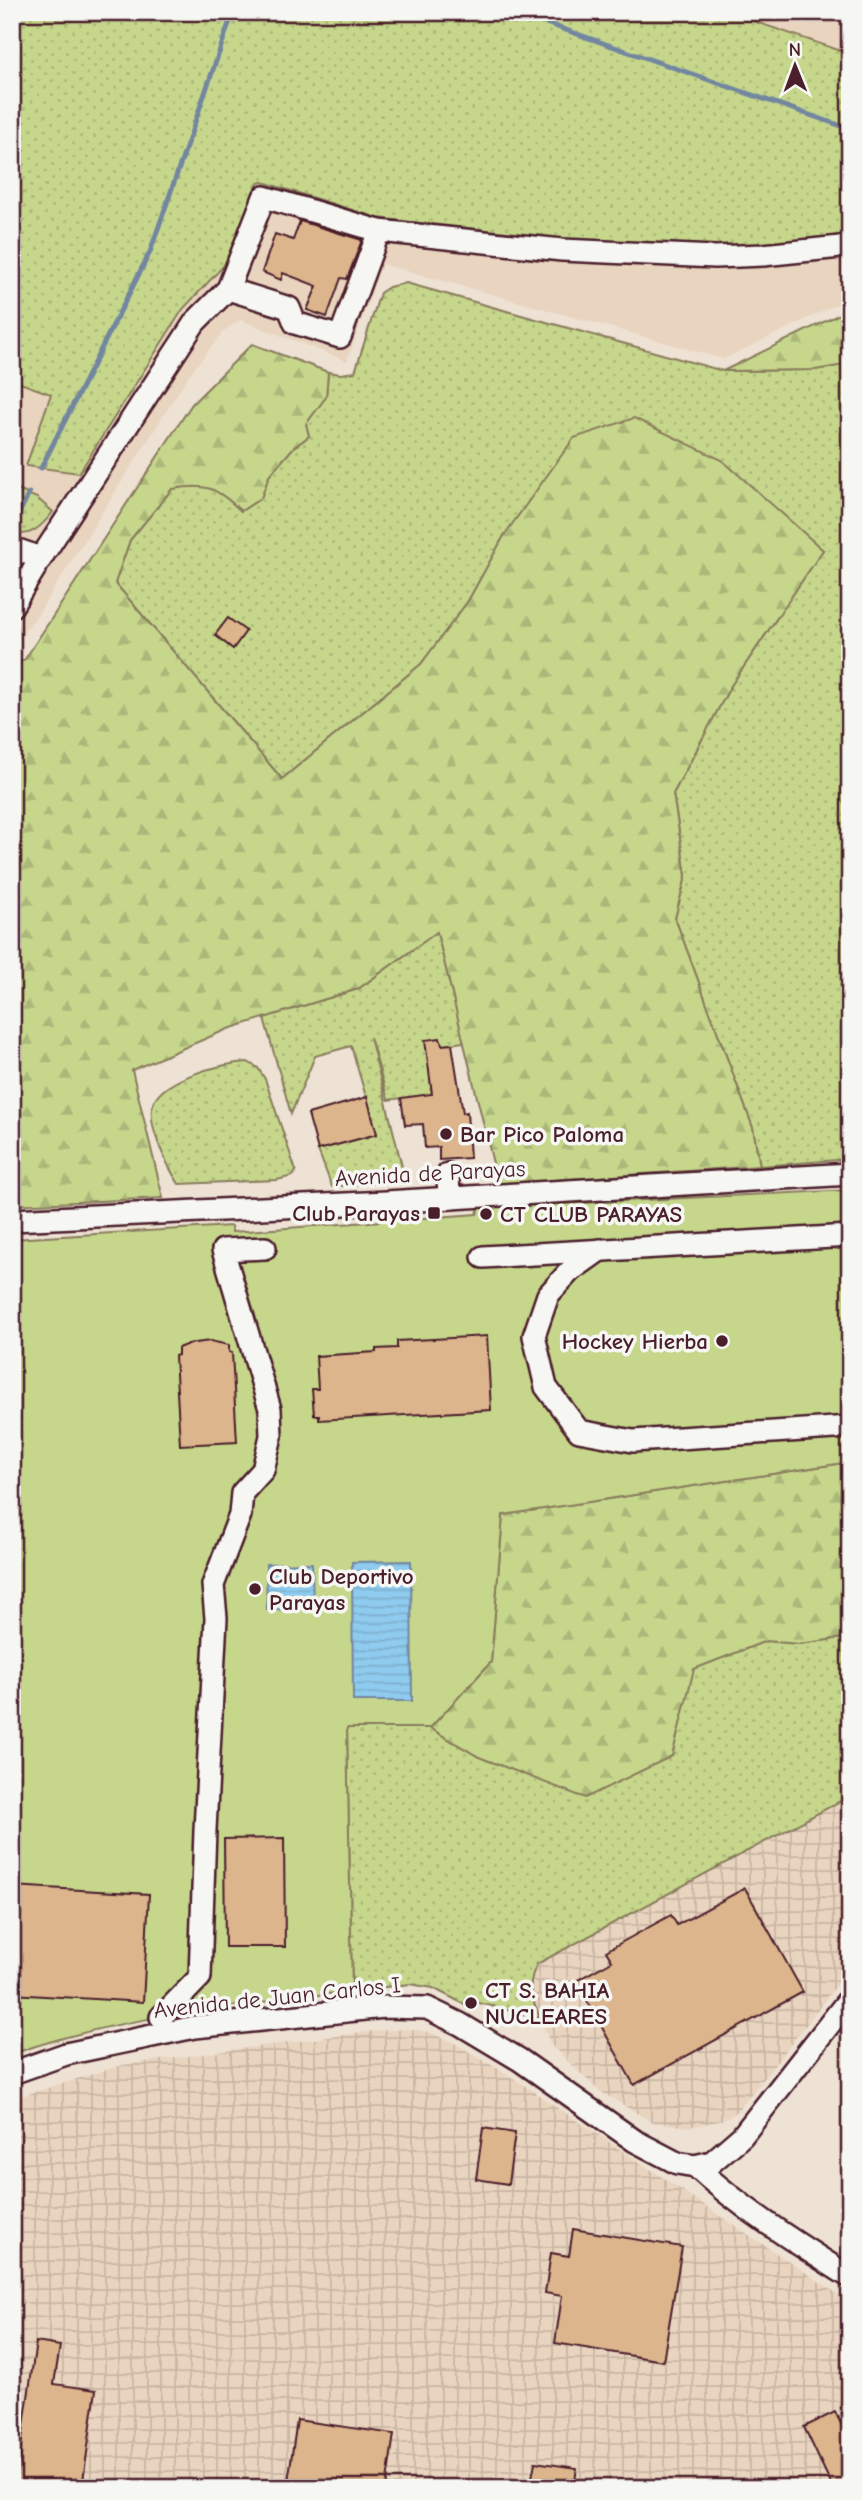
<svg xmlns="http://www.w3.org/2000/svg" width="862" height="2500" font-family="'Comic Neue',sans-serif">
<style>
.built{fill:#e9d4bf}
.industrial{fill:url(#industrial-grid)}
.green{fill:url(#green-dots);stroke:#887b5c;stroke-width:2}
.forest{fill:url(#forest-firs);stroke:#887b5c;stroke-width:2}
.pitch{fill:#c6d78c;stroke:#887b5c;stroke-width:2}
.water{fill:url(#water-rules);stroke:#7386a0;stroke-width:2}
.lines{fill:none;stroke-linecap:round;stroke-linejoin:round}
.stream{stroke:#7386a0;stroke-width:5}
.building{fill:#dcb58d;stroke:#4a1f2b;stroke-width:2}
.minor-casing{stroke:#4a1f2b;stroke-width:26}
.minor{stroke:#f6f6f2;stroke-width:21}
.poi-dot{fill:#4a1f2b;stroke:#f6f6f2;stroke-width:2.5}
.labels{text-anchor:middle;stroke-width:7;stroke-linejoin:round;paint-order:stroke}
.poi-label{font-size:23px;font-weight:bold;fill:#4a1f2b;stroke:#f6f6f2;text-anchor:start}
.street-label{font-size:23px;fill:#4a1f2b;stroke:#f6f6f2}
</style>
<defs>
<pattern id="industrial-grid" width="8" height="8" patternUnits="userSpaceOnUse" patternTransform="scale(1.75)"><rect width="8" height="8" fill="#e9d4bf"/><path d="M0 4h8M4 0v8" fill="none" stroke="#c9b6a4"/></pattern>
<pattern id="green-dots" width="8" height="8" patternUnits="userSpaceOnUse" patternTransform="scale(1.75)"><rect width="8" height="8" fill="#c6d78c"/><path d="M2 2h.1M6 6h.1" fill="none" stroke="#acb879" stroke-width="1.8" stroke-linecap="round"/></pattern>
<pattern id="forest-firs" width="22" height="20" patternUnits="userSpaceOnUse" patternTransform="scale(1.75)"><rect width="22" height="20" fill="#c6d78c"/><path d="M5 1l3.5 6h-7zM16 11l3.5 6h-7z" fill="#acb879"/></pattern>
<pattern id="water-rules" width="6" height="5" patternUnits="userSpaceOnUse" patternTransform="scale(1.75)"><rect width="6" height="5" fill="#8ecbee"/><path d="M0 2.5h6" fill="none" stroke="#7caecc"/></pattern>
</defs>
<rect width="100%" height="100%" fill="#eee2d4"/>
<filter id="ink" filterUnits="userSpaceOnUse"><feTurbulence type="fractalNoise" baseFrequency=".0143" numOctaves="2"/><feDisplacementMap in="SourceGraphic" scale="14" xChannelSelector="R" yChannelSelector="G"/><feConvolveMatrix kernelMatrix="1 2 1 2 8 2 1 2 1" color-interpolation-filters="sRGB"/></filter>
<g filter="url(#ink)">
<!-- built -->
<polygon class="built" points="12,12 850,12 850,298 724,359 382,264 347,361 240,320 225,330 191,372 38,614 12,648"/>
<!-- industrial -->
<g class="industrial">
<polygon points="850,1796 850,1968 766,2076 734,2114 720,2121 689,2127 652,2122 598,2090 551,2045 530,1996 530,1977 537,1964"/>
<polygon points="411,2029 429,2032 452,2042 507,2074 850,2302 850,2488 12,2488 12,2099 122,2065 373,2031"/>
</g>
<!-- green -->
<g class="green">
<polygon points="12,12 727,12 850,54 850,239 785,246 634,249 378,218 263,182 258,183 230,259 183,309 79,473 26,466 51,394 12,380"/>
<path d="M406,283L723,371L814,370L850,364V1159L760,1166L753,1128L675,918L686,876L673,794L730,687L823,550L505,534L468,601L421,664L282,779L115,583L130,540L172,489C208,483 215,486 241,511L261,498L269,476L293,448L309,436L306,424L326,397L328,372L341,374L355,372L380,293L389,287Z"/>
<path d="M18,490L37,498L53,512C43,525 30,539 12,532V504Z"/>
<polygon points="437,932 464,1042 442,1045 440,1038 426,1041 432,1094 388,1100 370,1037 405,1179 332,1187 318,1150 377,1134 351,1046 315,1056 291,1114 264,1018 358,989"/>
<path d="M248,1062L258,1068L265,1079L292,1159L296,1171L293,1176L277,1180L179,1184C168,1167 149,1130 152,1109C155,1079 224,1063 248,1062Z"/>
<path d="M850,1637V1796L537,1964C526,1985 531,1998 540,2018L479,2003L467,1997L464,2004L433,1988L410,1984L352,1991L347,1728H430L479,1757L672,1756L693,1669L766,1641L799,1644Z"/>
</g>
<!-- forest -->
<g class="forest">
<polygon points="850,309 850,364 815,370 723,371"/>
<path d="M252,344L328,372L326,397L306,424L309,436L293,448L269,476L261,498L241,511C216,487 206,483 172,489L130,540L115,583L282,779L421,664L468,601L505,534L574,438L634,418L722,460L823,550L730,687L673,794L686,876L675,918L753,1128L760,1166L498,1184L437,932L358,989L228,1029L132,1070L163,1198L12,1205V667L25,659L192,404Z"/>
<polygon points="850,1462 850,1637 799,1644 766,1641 694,1669 672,1756 585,1798 479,1757 430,1728 491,1662 503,1515"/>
</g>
<!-- pitch -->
<path class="pitch" d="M850,1190V1462L503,1515L491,1662L430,1728H347L352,1991C238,2006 121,2015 12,2054V1239L231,1226L232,1232L477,1214L479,1208Z"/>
<!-- water -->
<g class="water">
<polygon points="411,1561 412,1701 353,1701 352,1562"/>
<polygon points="312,1563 313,1609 267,1610 266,1564"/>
</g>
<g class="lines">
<!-- stream -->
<g class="stream">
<polyline points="514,12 850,129"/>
<polyline points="41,468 150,252 233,12"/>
<polyline points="12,528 29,493"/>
</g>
</g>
<!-- building -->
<g class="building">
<polygon points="300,221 362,240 347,279 341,278 327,317 307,310 317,286 283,273 281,280 262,272 275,234 293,240"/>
<polygon points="228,618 246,631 233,649 215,635"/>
<polygon points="440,1038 442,1045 452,1044 463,1113 467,1112 470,1158 439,1160 439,1147 425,1148 423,1124 405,1125 401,1098 432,1094 425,1040"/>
<polygon points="367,1097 377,1134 318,1150 308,1114"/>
<polygon points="487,1336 491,1410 319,1420 319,1415 314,1415 312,1389 318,1389 316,1356 376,1352 376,1349 397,1348 397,1341"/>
<polygon points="210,1341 229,1345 229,1352 232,1353 237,1442 180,1445 175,1356 178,1355 178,1348 188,1344"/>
<polygon points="284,1838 285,1947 225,1947 224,1839"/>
<polygon points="12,1886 149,1894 143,2002 12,1994"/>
<polygon points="745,1888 803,1992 634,2085 576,1981 612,1961 606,1951 671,1915 677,1925"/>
<polygon points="483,2128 515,2133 508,2184 476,2179"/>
<polygon points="573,2229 682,2247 663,2361 555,2343 562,2296 545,2293 551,2253 569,2256"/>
<polygon points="36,2342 60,2346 54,2384 96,2390 82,2488 15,2488"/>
<polygon points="835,2412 850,2441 850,2488 833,2488 804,2427"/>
<polygon points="297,2420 394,2434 386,2488 287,2488"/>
<polygon points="535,2462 577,2468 574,2488 530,2488"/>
</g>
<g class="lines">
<!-- minor casing -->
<g class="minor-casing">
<g id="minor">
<polyline points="228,289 289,308 295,323 340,337 379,231"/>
<polyline points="12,548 41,558 12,606"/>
<polyline points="41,558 195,322 228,289 264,197 379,231 562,250 715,257 763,255 850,246"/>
<polyline points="448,1174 449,1198"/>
<polyline points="12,1220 386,1202 850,1174"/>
<polyline points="600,1250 569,1272 548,1295 534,1336 546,1387 579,1431 633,1441 850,1427"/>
<polyline points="483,1257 850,1236"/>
<polyline points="161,2017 200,1977 205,1830 216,1618 213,1585 240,1515 242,1493 263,1470 271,1436 270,1409 223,1250 265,1248"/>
<polyline points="12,2073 66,2054 195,2027 384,2007 427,2008 460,2024 520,2060 635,2141 677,2163 695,2166 712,2162 742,2136 850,1998"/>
<path d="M695,2166C742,2209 796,2243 850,2277"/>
</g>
</g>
<!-- minor -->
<use href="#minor" class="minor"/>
</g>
</g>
<!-- markers -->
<g class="poi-dot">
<circle cx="446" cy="1134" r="7"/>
<rect x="427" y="1206" width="14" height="14" rx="3.5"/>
<circle cx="486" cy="1214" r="7"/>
<circle cx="722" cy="1341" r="7"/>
<circle cx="255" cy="1589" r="7"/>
<circle cx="471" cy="2003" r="7"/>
</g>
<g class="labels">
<!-- poi labels -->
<g class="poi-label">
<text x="460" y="1142">Bar Pico Paloma</text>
<text x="420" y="1221" text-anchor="end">Club Parayas</text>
<text x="500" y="1222">CT CLUB PARAYAS</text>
<text x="708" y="1349" text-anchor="end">Hockey Hierba</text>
<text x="269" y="1584">Club Deportivo<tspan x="269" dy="26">Parayas</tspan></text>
<text x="485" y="1998">CT S. BAHIA<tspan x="485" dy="26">NUCLEARES</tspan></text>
</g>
<!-- street labels -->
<g class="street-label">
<text transform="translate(430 1173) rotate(-3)" y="8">Avenida de Parayas</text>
<text transform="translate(277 1997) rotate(-6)" y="8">Avenida de Juan Carlos I</text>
</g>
</g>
<!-- margin -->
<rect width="862" height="2500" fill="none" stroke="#f6f6f2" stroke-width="42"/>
<rect x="21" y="21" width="820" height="2458" fill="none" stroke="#4a1f2b" stroke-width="2.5" filter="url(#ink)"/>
<!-- north arrow -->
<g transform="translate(795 66) rotate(359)" stroke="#f6f6f2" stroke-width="5" paint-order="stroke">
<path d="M0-5L12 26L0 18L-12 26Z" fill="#4a1f2b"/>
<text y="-10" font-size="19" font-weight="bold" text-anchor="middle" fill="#4a1f2b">N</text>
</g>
</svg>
